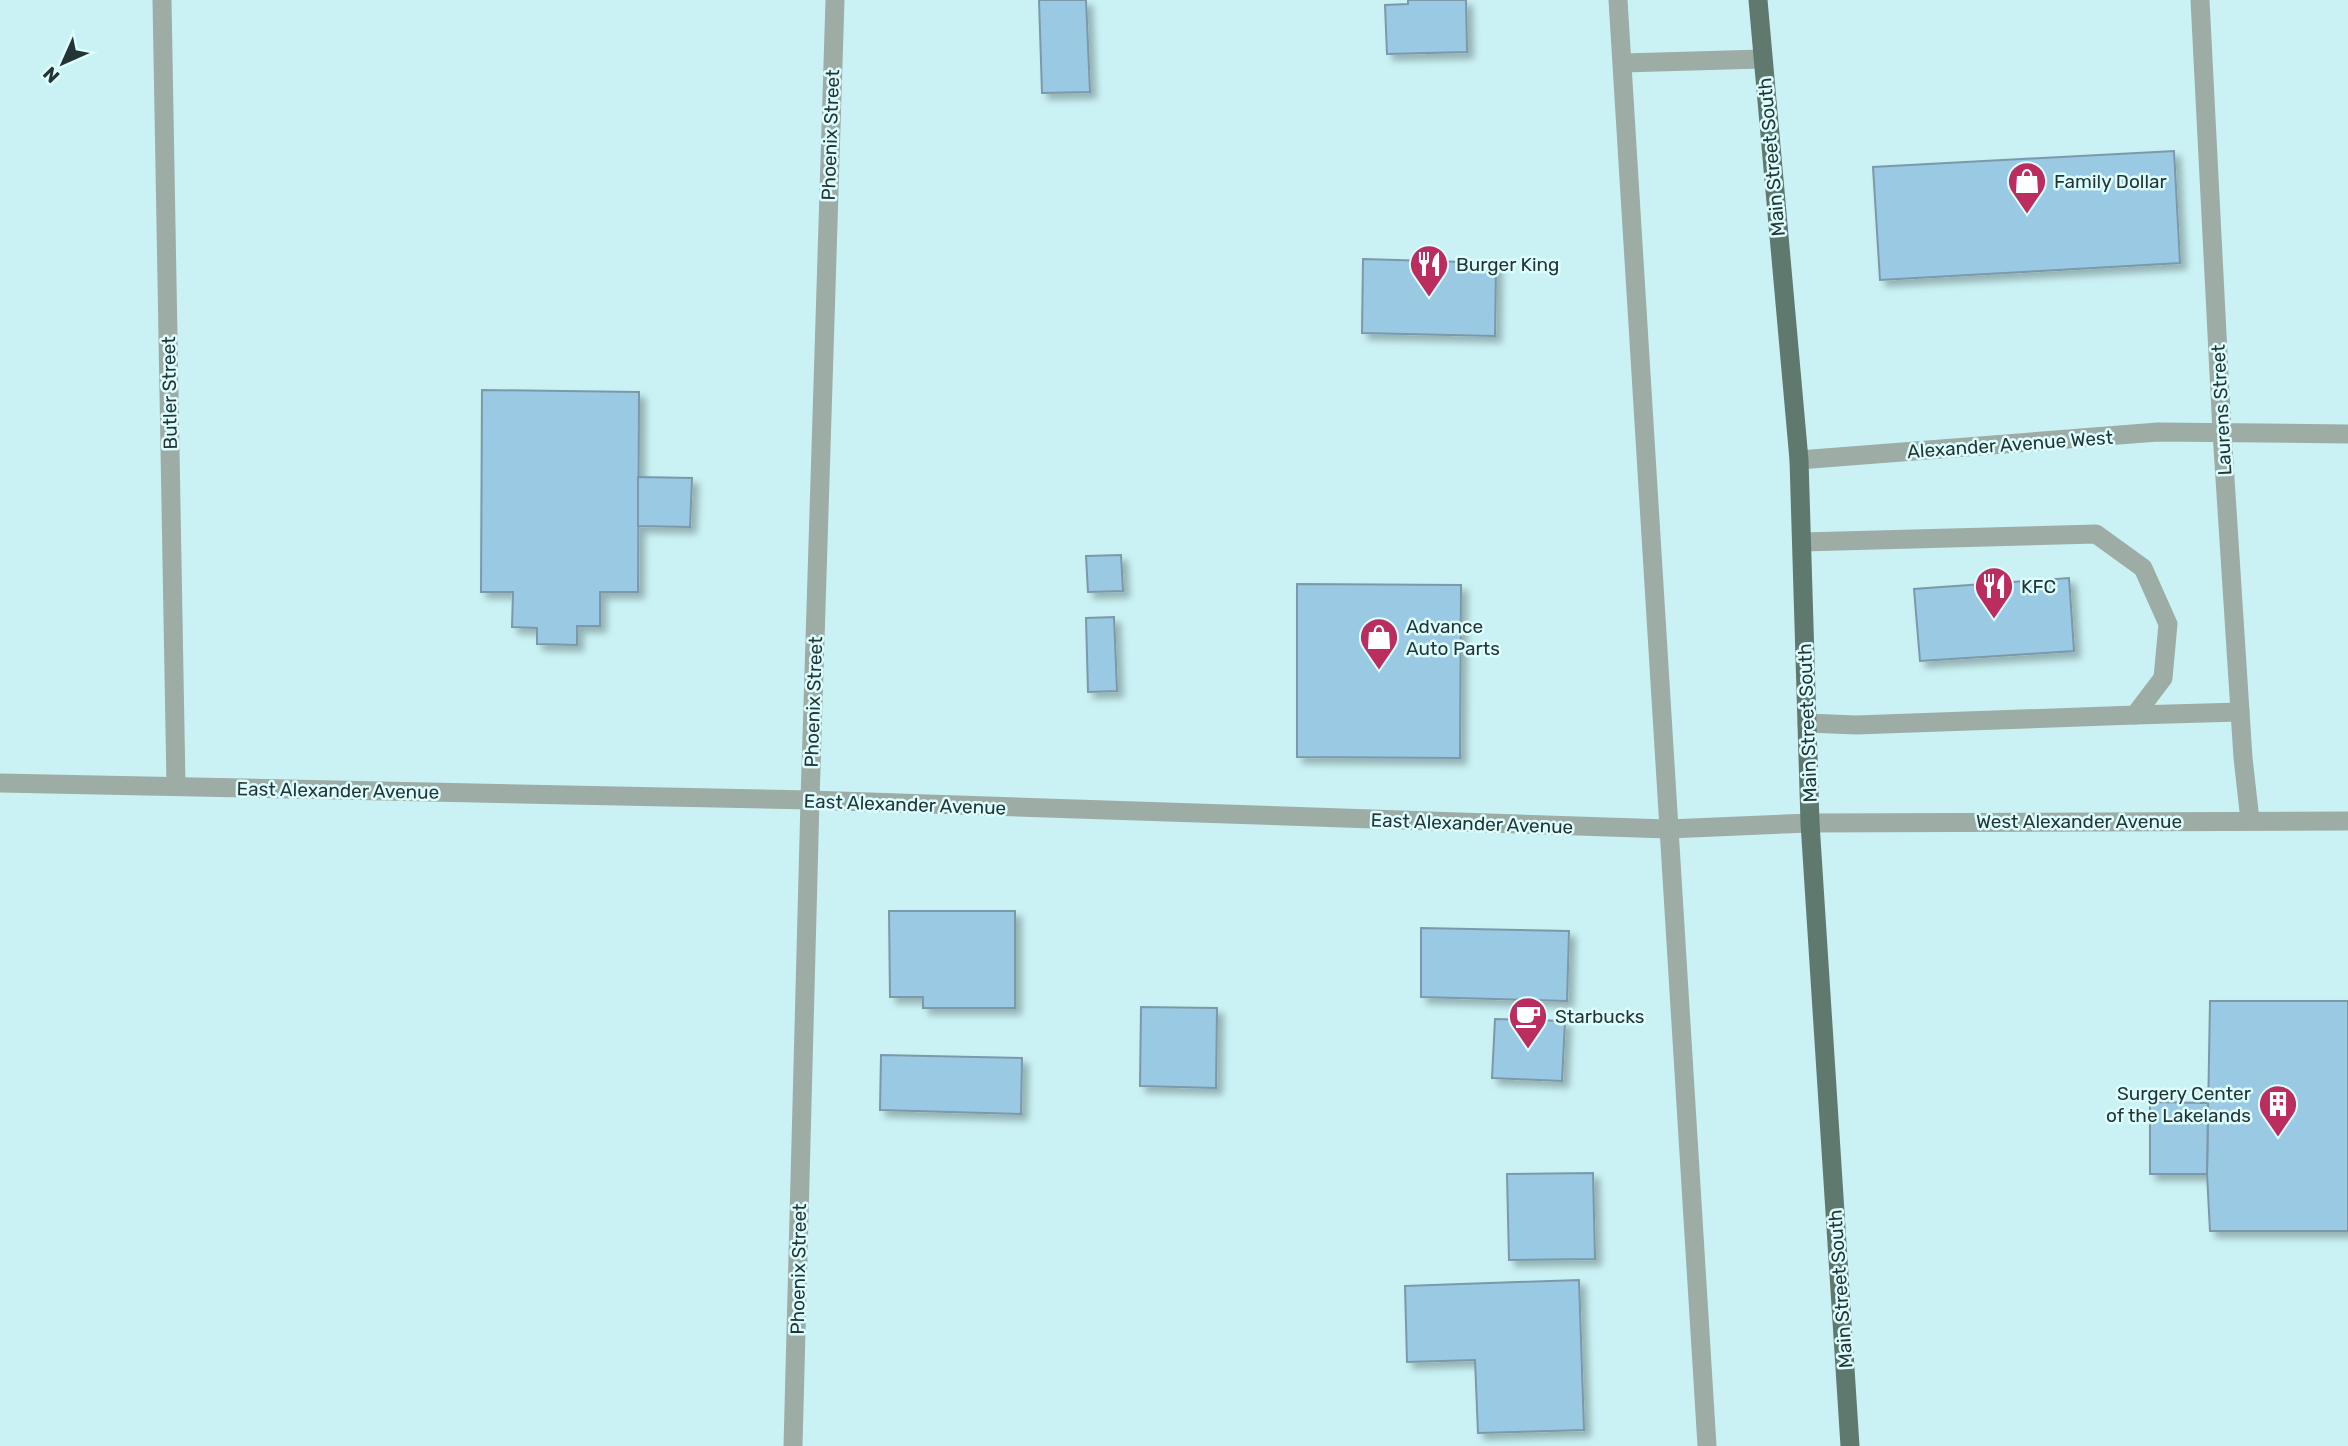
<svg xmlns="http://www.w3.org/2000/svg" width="2348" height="1446" font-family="Rubik,sans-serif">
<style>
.building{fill:#9ac9e3;stroke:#7b99aa;stroke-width:2;filter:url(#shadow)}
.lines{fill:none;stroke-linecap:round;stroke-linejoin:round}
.service{stroke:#9eaca6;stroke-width:19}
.minor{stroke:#9eaca6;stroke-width:19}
.primary{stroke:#5f796e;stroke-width:19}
.labels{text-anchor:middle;stroke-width:5;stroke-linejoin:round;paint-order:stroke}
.street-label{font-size:19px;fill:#253535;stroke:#ddfeff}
.poi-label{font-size:19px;fill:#253535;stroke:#ddfeff;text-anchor:start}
</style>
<defs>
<filter id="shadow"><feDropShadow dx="6" dy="6" stdDeviation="3.5" flood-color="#0004"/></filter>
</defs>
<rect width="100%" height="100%" fill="#caf2f4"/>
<!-- building -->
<g class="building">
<polygon points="1039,0 1086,0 1090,92 1042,93"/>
<polygon points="1408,0 1466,0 1467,52 1387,54 1385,5 1408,4"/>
<polygon points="2174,151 2180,263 1880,280 1873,167"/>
<polygon points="1363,259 1496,263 1495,336 1362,333"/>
<polygon points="482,390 639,392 638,592 600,592 600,626 577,626 577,645 537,644 537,628 512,627 513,592 481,592"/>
<polygon points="638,477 692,478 690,527 638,526"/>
<polygon points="1121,555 1123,591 1088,592 1086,556"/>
<polygon points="2069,578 2074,651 1920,661 1914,589"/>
<polygon points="1297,584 1461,585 1460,758 1297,757"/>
<polygon points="1114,617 1117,691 1088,692 1086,618"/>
<polygon points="889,911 1015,911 1015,1008 923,1008 923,997 890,997"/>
<polygon points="1421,928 1569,931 1567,1001 1421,997"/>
<polygon points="2210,1001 2348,1001 2348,1231 2210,1231 2207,1174"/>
<polygon points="1141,1007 1217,1008 1216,1088 1140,1086"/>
<polygon points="1495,1019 1565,1021 1562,1081 1492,1078"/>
<polygon points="881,1055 1022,1058 1021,1114 880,1110"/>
<polygon points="2150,1102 2208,1103 2207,1174 2150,1174"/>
<polygon points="1593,1173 1595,1259 1509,1260 1507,1174"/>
<polygon points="1579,1280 1584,1430 1478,1433 1475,1360 1407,1362 1405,1286"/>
</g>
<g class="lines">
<!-- service -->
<g class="service">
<polyline points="1618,0 1707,1446"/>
<polyline points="1623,63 1762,59"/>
<polyline points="1802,542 2096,534 2143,568 2168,624 2163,678 2135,715 1856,725 1807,723"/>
<polyline points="2135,715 2240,712"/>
</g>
<!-- minor -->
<g class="minor">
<polyline points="162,0 176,786"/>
<polyline points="2200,0 2222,432 2243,758 2250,820"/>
<polyline points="1799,460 2158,432 2348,434"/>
<polyline points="0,783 810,800 1668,829 1810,823 2348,821"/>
<polyline points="793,1446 810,800 835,0"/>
</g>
<!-- primary -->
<polyline class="primary" points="1758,0 1799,460 1810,823 1850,1446"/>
</g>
<!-- icons -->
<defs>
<g id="shop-pin" transform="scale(2.0125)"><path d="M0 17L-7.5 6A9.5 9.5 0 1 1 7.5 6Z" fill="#bb2d5f" stroke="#ddfeff"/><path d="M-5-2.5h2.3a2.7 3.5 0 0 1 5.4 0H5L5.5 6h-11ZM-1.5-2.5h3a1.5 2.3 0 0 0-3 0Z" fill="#fff"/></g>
<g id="restaurant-pin" transform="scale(2.0125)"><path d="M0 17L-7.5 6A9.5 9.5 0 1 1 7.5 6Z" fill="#bb2d5f" stroke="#ddfeff"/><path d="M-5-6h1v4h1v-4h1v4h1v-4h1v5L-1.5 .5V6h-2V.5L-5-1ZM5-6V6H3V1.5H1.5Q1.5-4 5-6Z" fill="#fff"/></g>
<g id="cafe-pin" transform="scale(2.0125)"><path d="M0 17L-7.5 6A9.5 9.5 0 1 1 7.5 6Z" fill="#bb2d5f" stroke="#ddfeff"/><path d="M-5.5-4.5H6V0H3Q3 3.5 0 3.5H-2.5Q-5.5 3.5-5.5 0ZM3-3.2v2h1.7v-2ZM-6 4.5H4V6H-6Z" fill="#fff"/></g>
<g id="building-pin" transform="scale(2.0125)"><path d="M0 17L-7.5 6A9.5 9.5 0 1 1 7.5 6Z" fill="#bb2d5f" stroke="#ddfeff"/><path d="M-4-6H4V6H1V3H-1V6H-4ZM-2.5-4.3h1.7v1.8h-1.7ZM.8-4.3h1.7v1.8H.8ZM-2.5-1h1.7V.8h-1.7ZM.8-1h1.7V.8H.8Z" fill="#fff"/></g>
</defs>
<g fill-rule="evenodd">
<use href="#shop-pin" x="2027" y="181"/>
<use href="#restaurant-pin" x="1429" y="264"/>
<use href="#restaurant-pin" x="1994" y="586"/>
<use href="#shop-pin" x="1379" y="637"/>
<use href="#cafe-pin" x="1528" y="1016"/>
<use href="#building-pin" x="2278" y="1104"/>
</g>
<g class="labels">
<!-- street labels -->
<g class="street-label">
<text transform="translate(830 135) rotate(-88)" y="7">Phoenix Street</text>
<text transform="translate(1771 157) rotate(-95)" y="7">Main Street South</text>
<text transform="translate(169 393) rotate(-91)" y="7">Butler Street</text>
<text transform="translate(2221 410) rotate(-93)" y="7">Laurens Street</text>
<text transform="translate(2010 444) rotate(-4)" y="7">Alexander Avenue West</text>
<text transform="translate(813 702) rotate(-88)" y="7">Phoenix Street</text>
<text transform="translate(1807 723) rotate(-92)" y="7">Main Street South</text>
<text transform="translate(338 790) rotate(1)" y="7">East Alexander Avenue</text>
<text transform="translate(905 804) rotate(2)" y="7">East Alexander Avenue</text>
<text x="2079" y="828">West Alexander Avenue</text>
<text transform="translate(1472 823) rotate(2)" y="7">East Alexander Avenue</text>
<text transform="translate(798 1269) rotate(-89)" y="7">Phoenix Street</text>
<text transform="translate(1840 1289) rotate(-94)" y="7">Main Street South</text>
</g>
<!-- poi labels -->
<g class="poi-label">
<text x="2054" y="188">Family Dollar</text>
<text x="1456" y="271">Burger King</text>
<text x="2021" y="593">KFC</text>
<text x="1406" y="633">Advance<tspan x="1406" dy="22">Auto Parts</tspan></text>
<text x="1555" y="1023">Starbucks</text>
<text x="2251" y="1100" text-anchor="end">Surgery Center<tspan x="2251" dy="22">of the Lakelands</tspan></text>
</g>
</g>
<!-- north arrow -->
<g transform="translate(63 63) rotate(225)" stroke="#ddfeff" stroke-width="5" paint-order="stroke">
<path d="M0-5L12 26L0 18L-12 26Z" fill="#253535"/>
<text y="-10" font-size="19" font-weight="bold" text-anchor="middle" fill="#253535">N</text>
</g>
</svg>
